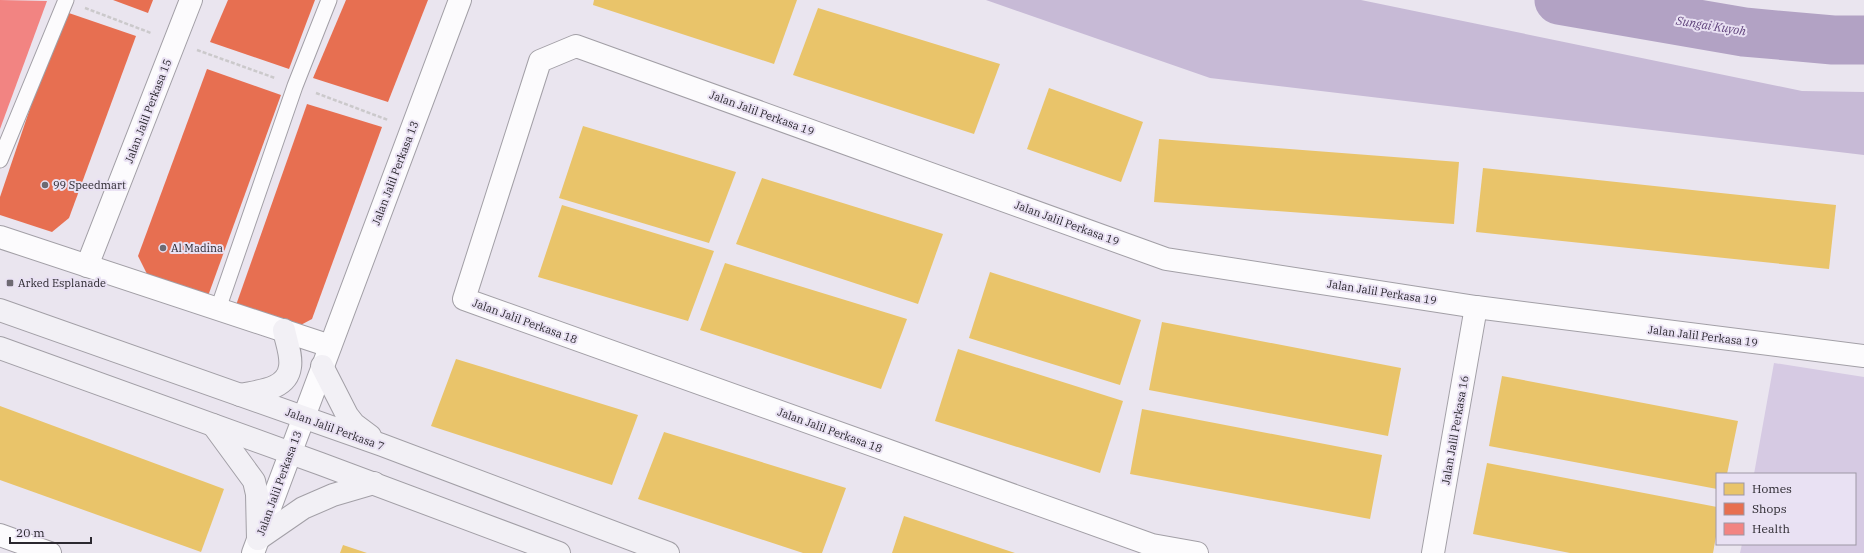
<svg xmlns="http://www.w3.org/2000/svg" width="1864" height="553" font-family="'IBM Plex Serif',serif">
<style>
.green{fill:#d6cae3}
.forest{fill:#c7bad6}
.homes{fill:#e9c46a}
.shops{fill:#e76f51}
.health{fill:#f28482}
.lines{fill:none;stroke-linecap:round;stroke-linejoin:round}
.river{stroke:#b2a2c4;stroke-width:49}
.lane-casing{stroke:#a29fa6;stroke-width:17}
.street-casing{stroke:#a29fa6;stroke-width:24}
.secondary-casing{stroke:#a29fa6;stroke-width:24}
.path{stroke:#cbc9cb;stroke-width:2.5;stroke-dasharray:4 2;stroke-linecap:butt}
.lane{stroke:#fcfbfd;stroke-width:15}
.street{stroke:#fcfbfd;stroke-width:22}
.secondary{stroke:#f2f0f5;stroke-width:22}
.poi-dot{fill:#6e6a72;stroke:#e9e1f3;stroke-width:1.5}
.labels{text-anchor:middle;stroke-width:4;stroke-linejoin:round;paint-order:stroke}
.street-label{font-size:11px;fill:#2b282f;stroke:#e9e1f3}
.poi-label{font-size:11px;fill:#2b282f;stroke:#e9e1f3;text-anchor:start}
.water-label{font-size:12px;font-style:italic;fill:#5e417a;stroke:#e9e1f3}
</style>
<rect width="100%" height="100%" fill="#eae5ef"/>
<!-- green -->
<polygon class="green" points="1774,363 1864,377 1864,553 1740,553 1742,544 1855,544 1855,474 1754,474"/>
<!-- forest -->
<polygon class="forest" points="986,0 1361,0 1802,91 1864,92 1864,155 1210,78"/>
<!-- homes -->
<g class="homes">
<polygon points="594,0 797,0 774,64 593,5"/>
<polygon points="818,8 1000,64 974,134 793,75"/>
<polygon points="1049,88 1143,122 1121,182 1027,149"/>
<polygon points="583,126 736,172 709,243 559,198"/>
<polygon points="1159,139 1459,162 1454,224 1154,202"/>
<polygon points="1483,168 1836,205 1829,269 1476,232"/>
<polygon points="762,178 943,234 918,304 736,244"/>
<polygon points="562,205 714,251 688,321 538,277"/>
<polygon points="725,263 907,319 881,389 700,330"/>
<polygon points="990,272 1141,320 1120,385 969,338"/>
<polygon points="1162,322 1401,368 1388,436 1149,390"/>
<polygon points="958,349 1123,401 1100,473 935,421"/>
<polygon points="456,359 638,415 612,485 431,426"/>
<polygon points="1502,376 1738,421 1727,474 1717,474 1717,489 1489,446"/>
<polygon points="0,406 224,489 201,552 0,480"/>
<polygon points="1142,409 1382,455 1370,519 1130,474"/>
<polygon points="664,432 846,488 822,553 803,553 638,499"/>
<polygon points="1487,463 1717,507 1717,531 1713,553 1570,553 1473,534"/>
<polygon points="904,516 1015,553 892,553"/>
<polygon points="343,545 367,553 340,553"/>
</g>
<!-- shops -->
<g class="shops">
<polygon points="113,0 153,0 148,13"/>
<polygon points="228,0 315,0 289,69 210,42"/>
<polygon points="346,0 428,0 388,102 313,78"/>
<polygon points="63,11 136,36 69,218 52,232 0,215 0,197"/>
<polygon points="207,69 281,95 208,296 149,278 138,256"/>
<polygon points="307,104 382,127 312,319 297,327 235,308"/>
</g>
<!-- health -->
<polygon class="health" points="0,0 47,1 0,129"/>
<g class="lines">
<!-- river -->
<polyline class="river" points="1559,0 1744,32 1833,40 1864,40"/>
<!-- lane casing -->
<g class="lane-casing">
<g id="lane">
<polyline points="0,160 66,0"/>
<polyline points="218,309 295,86 329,0"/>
</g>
</g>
<!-- street casing -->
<g class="street-casing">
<g id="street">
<polyline points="0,237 330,346"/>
<polyline points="87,266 191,0"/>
<polyline points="0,535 50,553"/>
<polyline points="253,553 460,0"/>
<polyline points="1197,553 1152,545 464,299 540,61 576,46 1166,259 1476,307 1864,356"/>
<polyline points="1433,553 1476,307"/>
</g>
</g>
<!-- secondary casing -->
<g class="secondary-casing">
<g id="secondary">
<polyline points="0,310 382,445 668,553"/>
<polyline points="0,348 321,464 559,553"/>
<polyline points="322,366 347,415 354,424 370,436"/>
<path d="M240,395C258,391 287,390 290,367C292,355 286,341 284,330"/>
<polyline points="213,425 254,481 257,494 258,539"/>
<polyline points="258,539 303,508 333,495 374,483"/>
</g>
</g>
<!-- path -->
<g class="path">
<polyline points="85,8 151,33"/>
<polyline points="197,50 275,78"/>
<polyline points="316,93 388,120"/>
</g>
<!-- lane -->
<use href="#lane" class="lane"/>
<!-- street -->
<use href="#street" class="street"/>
<!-- secondary -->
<use href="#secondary" class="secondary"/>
</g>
<!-- markers -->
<g class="poi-dot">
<circle cx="45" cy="185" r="4"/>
<circle cx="163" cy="248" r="4"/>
<rect x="6" y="279" width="8" height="8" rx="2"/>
</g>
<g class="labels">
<!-- street labels -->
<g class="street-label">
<text transform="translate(148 111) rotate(-69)" y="4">Jalan Jalil Perkasa 15</text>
<text transform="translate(762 113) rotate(20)" y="4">Jalan Jalil Perkasa 19</text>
<text transform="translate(395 173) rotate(-69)" y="4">Jalan Jalil Perkasa 13</text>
<text transform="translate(1067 223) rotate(20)" y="4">Jalan Jalil Perkasa 19</text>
<text transform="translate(1382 292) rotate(9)" y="4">Jalan Jalil Perkasa 19</text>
<text transform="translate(525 321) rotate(20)" y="4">Jalan Jalil Perkasa 18</text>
<text transform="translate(1703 336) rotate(7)" y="4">Jalan Jalil Perkasa 19</text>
<text transform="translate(335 429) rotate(20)" y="4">Jalan Jalil Perkasa 7</text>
<text transform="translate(830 430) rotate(20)" y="4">Jalan Jalil Perkasa 18</text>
<text transform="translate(1455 430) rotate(-80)" y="4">Jalan Jalil Perkasa 16</text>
<text transform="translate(279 483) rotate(-70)" y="4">Jalan Jalil Perkasa 13</text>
</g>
<!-- poi labels -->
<g class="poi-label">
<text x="53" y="189">99 Speedmart</text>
<text x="171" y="252">Al Madina</text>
<text x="18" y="287">Arked Esplanade</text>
</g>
<!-- water labels -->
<g class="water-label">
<text transform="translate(1711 26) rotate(9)" y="4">Sungai Kuyoh</text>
</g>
</g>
<!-- legend -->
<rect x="1716" y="473" width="140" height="72" fill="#e9e1f3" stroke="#9d97a5"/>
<rect x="1724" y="483" width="20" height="12" fill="#e9c46a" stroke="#9d97a5"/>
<text x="1752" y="493" font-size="12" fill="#2b282f">Homes</text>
<rect x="1724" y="503" width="20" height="12" fill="#e76f51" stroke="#9d97a5"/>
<text x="1752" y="513" font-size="12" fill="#2b282f">Shops</text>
<rect x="1724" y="523" width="20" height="12" fill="#f28482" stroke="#9d97a5"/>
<text x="1752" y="533" font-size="12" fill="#2b282f">Health</text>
<!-- scale -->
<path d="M10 537v6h81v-6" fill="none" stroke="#2b282f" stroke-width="2"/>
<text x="16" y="537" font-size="12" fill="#2b282f" stroke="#e9e1f3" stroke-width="3" paint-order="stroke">20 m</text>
</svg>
